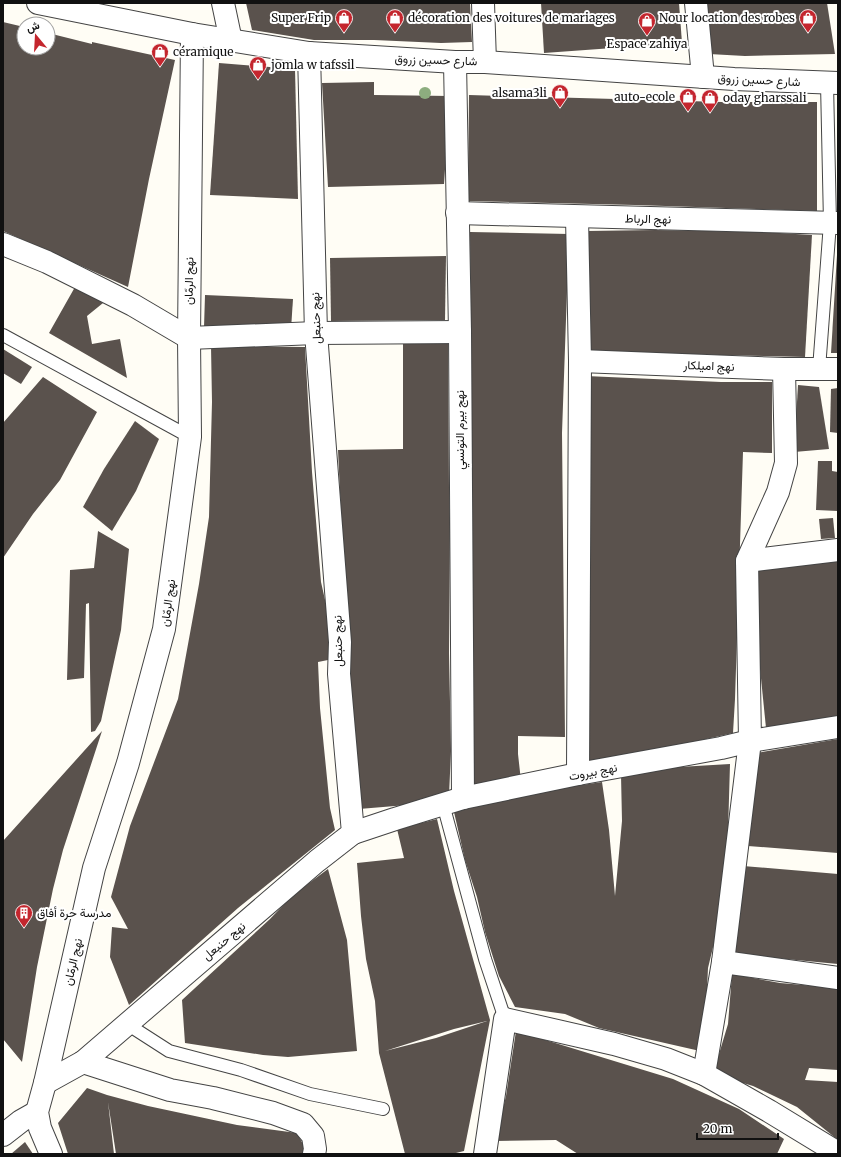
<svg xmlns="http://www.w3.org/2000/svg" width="841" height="1157" font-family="Merriweather,Vazirmatn,serif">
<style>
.building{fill:#5a524d;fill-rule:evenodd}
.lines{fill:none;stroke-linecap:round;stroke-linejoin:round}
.service-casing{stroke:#444;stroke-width:14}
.minor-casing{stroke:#444;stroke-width:24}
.tertiary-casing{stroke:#444;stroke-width:24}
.service{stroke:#fff;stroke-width:12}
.minor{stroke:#fff;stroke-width:22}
.tertiary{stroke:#fff;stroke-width:22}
.tree{fill:#8dad7f}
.labels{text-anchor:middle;stroke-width:4;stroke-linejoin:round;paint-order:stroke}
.poi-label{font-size:12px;fill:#111;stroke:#fff;text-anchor:start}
.street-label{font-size:12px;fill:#111;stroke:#fff}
</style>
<rect width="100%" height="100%" fill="#fffdf5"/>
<!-- building -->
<g class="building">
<polygon points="246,3 470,3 472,42 441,43 374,40 314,40 252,30"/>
<polygon points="541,3 679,3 682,43 544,53"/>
<polygon points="705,3 827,3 835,54 745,56 709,54"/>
<polygon points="3,22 24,27 24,48 48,48 48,33 92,44 92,42 175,60 149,179 128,287 3,231"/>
<polygon points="219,63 295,69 298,199 210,195"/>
<polygon points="374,82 374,95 450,96 444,184 328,187 322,83"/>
<polygon points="469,95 722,102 817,102 817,211 635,205 468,201"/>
<polygon points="655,230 763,232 812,235 805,357 587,352 587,231"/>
<polygon points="470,232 569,234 562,433 565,737 518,736 518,754 521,781 473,786"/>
<polygon points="837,255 838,255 838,353 831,353"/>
<polygon points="446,256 445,320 331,321 330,258"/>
<polygon points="75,287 103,303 87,316 92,344 120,339 127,378 49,333"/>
<polygon points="205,295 293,299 291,329 204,328"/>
<polygon points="448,340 449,488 450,521 449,653 451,751 449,795 407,805 359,809 347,641 338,450 403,449 403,342"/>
<polygon points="211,346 305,347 312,472 321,582 338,658 318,662 320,708 330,808 335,830 238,908 129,1005 110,957 112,927 128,929 111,897 130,826 178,699 199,584 209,517 212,402"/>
<polygon points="3,349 32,367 21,384 3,373"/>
<polygon points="586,376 721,382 772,382 772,453 743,452 735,699 733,733 649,752 587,763"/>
<polygon points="43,377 97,412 60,480 33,514 3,558 3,423"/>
<polygon points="798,385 819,387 829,449 794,452"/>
<polygon points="838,388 838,433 830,432 831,389"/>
<polygon points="135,421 159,439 136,491 112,531 83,507 104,469"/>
<polygon points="818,461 832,461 832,471 838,472 838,511 816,510"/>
<polygon points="833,518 835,538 821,539 819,519"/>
<polygon points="98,531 129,549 121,630 101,721 95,731 91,732 89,603 86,604 84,678 67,680 70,570 94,568"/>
<polygon points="838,561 838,718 766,728 750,569"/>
<polygon points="102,731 63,850 53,889 37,967 22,1062 3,1039 3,841"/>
<polygon points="838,739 838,853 748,846 756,753"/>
<polygon points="730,764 728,832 720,918 708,968 706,1010 700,1051 599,1028 565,1014 515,1007 499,976 485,932 477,897 465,860 454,812 541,791 602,782 609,830 615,896 622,821 621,775 645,769"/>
<path d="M437,819L454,891L490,1020L464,1151L452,1154H405L379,1053L375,1001L366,959L361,916L357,863L404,858L397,829ZM487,1021L436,1038L385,1051L454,1029Z"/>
<polygon points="743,866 838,874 838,964 733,954"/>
<polygon points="328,869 347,940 357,1051 288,1057 263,1055 185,1043 182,1000 270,919 293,895"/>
<polygon points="732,974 780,983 838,988 838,1070 809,1068 805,1080 838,1082 838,1140 797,1107 753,1086 713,1074 728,1024"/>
<polygon points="516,1031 673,1079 739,1109 784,1139 777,1154 578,1154 556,1140 495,1141 506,1096"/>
<polygon points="87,1088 107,1095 148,1106 237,1125 297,1133 305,1148 304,1154 116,1154 108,1102 114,1154 68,1154 58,1123"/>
<polygon points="25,1142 33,1154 11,1154"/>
</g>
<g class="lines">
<!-- service casing -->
<g class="service-casing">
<g id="service">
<polyline points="3,335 190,437"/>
<polyline points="819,369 830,223 827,83"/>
<polyline points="443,804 485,959 505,1019"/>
<polyline points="127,1024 169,1051 241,1070 310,1094 383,1109"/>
</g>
</g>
<!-- minor casing -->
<g class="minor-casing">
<g id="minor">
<polyline points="223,3 231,41"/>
<polyline points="483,3 485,62"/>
<polyline points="696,3 703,77"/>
<polyline points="455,62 460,332 463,798"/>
<polyline points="457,213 838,223"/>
<polyline points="577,217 580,361 578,774"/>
<polyline points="189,338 316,333 460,332"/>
<polyline points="580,361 784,369 838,369"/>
<polyline points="747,561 838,550"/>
<polyline points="353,833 395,819 463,798 578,774 721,748 750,741 838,727"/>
<polyline points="723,962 838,978"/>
<polyline points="83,1062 170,1090 213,1098 273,1113 303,1124 313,1136 315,1149 314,1154"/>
<polyline points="704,1074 723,962 750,741 747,561 778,492 786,463 784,369"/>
<polyline points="45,1083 83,1062 317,861 353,833 339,674 340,642 316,333 309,53"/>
<polyline points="485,1154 505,1019 614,1044 666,1059 704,1074 769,1111 838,1153"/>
</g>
</g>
<!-- tertiary casing -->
<g class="tertiary-casing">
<g id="tertiary">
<polyline points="38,3 192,34 309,53 455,62 485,62 734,79 838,83"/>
<polyline points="3,244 47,262 133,305 189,338"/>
<polyline points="3,1135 21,1121 37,1112"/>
<polyline points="51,1154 40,1128 37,1112 45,1083 94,868 128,763 164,629 190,437 189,338 192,34"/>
</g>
</g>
<!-- service -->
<use href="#service" class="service"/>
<!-- minor -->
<use href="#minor" class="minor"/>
<!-- tertiary -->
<use href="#tertiary" class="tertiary"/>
</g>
<!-- trees -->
<circle class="tree" cx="425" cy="93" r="6"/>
<!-- icons -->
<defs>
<g id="shop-pin" transform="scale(0.9)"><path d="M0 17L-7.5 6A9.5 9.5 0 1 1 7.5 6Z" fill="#c4262e" stroke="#fff"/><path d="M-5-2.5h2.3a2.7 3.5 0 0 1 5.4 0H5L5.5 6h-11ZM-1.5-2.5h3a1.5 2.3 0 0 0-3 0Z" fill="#fff"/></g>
<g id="building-pin" transform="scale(0.9)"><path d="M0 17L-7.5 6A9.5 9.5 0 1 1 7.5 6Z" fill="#c4262e" stroke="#fff"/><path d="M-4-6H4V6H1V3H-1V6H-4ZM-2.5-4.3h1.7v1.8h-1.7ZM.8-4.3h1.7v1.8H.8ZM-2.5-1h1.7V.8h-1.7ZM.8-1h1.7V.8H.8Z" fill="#fff"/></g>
</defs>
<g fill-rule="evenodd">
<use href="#shop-pin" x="344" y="18"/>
<use href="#shop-pin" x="395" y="18"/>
<use href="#shop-pin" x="808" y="18"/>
<use href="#shop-pin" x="647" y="21"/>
<use href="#shop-pin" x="160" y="52"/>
<use href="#shop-pin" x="258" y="65"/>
<use href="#shop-pin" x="560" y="93"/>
<use href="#shop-pin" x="688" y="97"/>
<use href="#shop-pin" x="710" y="98"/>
<use href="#building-pin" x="24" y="913"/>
</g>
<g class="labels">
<!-- poi labels -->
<g class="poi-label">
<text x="331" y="22" text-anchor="end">Super Frip</text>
<text x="408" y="22">décoration des voitures de mariages</text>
<text x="795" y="22" text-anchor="end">Nour location des robes</text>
<text x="647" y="48" text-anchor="middle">Espace zahiya</text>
<text x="173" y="56">céramique</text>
<text x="271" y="69">jomla w tafssil</text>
<text x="547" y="97" text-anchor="end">alsama3li</text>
<text x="675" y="101" text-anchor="end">auto-ecole</text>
<text x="723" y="102">oday gharssali</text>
<text x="37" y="917">مدرسة حرة أفاق</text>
</g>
<!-- street labels -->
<g class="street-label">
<text transform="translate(436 60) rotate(2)" y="4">شارع حسين زروق</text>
<text transform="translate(759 80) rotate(3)" y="4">شارع حسين زروق</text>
<text transform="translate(648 219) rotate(1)" y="4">نهج الرباط</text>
<text transform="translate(189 281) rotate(-89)" y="4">نهج الرمّان</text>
<text transform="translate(316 318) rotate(-92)" y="4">نهج حنبعل</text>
<text transform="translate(709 366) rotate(2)" y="4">نهج اميلكار</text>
<text transform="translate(460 430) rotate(-90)" y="4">نهج بيرم التونسي</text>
<text transform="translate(168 603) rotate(-82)" y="4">نهج الرمّان</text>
<text transform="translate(338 641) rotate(-91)" y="4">نهج حنبعل</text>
<text transform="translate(593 772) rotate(-11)" y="4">نهج بيروت</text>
<text transform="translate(224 941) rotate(-40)" y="4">نهج حنبعل</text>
<text transform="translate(73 962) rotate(-77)" y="4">نهج الرمّان</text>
</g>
</g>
<!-- border -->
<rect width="841" height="1157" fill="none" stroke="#111111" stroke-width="8"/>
<!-- north arrow -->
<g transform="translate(36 36) rotate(342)"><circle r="19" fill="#ffffff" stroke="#a0a0a0"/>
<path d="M0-3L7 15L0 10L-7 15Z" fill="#c4262e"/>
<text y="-6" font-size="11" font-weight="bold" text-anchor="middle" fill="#111111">ش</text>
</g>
<!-- scale -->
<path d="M697 1133v6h81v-6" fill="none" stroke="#111111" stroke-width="2"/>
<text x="703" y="1133" font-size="12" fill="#111111" stroke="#ffffff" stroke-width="3" paint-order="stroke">20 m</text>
</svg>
